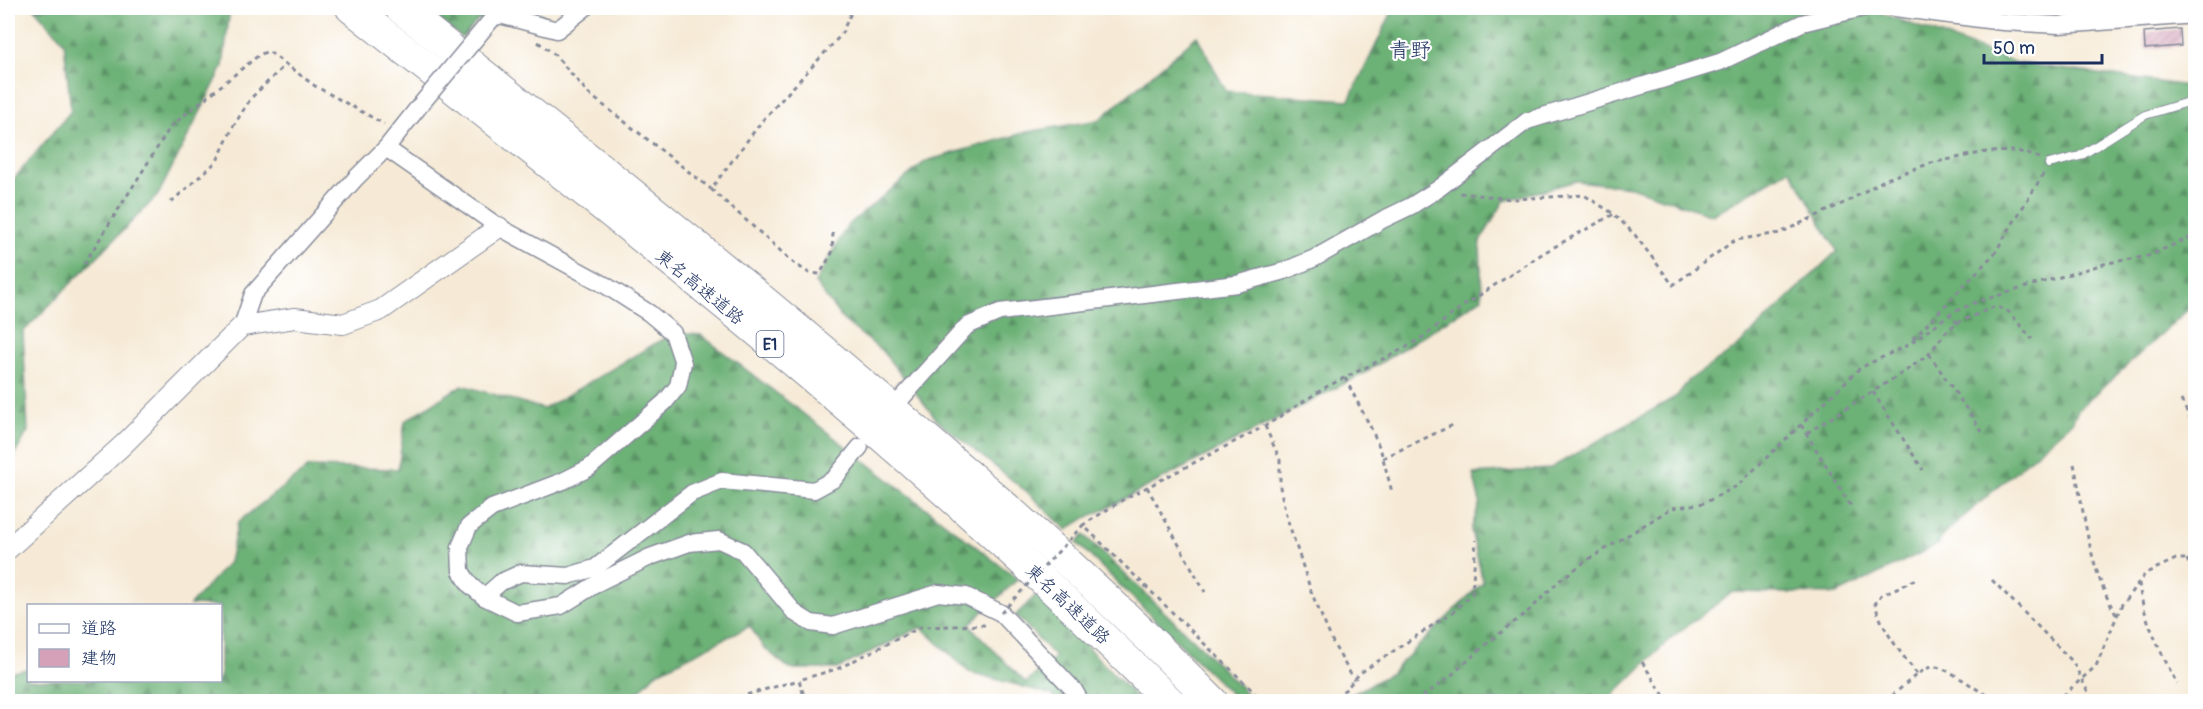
<svg xmlns="http://www.w3.org/2000/svg" width="2203" height="709" font-family="Pangolin,'Klee One',sans-serif">
<style>
.forest{fill:url(#forest-firs);stroke:#44706a;stroke-width:1.5}
.building{fill:url(#building-hatch)}
.lines{fill:none;stroke-linecap:round;stroke-linejoin:round}
.service-casing{stroke:#888c9a;stroke-width:10}
.minor-casing{stroke:#888c9a;stroke-width:19}
.tertiary-casing{stroke:#888c9a;stroke-width:22}
.motorway-casing{stroke:#888c9a;stroke-width:32}
.path{stroke:#888c9a;stroke-width:3;stroke-dasharray:4.5 4.5;stroke-linecap:butt}
.service{stroke:#fff;stroke-width:8}
.minor{stroke:#fff;stroke-width:16}
.tertiary{stroke:#fff;stroke-width:20}
.motorway{stroke:#fff;stroke-width:30}
.minor-bridge-casing{stroke:#888c9a;stroke-width:19;stroke-linecap:butt}
.path-bridge{stroke:#888c9a;stroke-width:3;stroke-dasharray:4.5 4.5;stroke-linecap:butt}
.minor-bridge{stroke:#fff;stroke-width:16}
.labels{text-anchor:middle;stroke-width:4.5;stroke-linejoin:round;paint-order:stroke}
.shield{fill:#fff;stroke:#5f6d8e;stroke-width:1.5}
.shield-label{font-size:16px;font-weight:bold;fill:#1b2f5e}
.street-label{font-size:18px;fill:#1b2f5e;stroke:#fff}
.quarter-label{font-size:21px;fill:#1b2f5e;stroke:#fff}
</style>
<defs>
<pattern id="forest-firs" width="22" height="20" patternUnits="userSpaceOnUse" patternTransform="scale(1.5)"><rect width="22" height="20" fill="#6cb176"/><path d="M5 1l3.5 6h-7zM16 11l3.5 6h-7z" fill="#589064"/></pattern>
<pattern id="building-hatch" width="6" height="6" patternUnits="userSpaceOnUse" patternTransform="scale(1.5)"><rect width="6" height="6" fill="#d5a1b8"/><path d="M-1 1l2-2M0 6l6-6M5 7l2-2" fill="none" stroke="#ac8499"/></pattern>
</defs>
<rect width="100%" height="100%" fill="#fff"/>
<filter id="ink" filterUnits="userSpaceOnUse"><feTurbulence type="fractalNoise" baseFrequency=".0167" numOctaves="2"/><feDisplacementMap in="SourceGraphic" scale="12" xChannelSelector="R" yChannelSelector="G"/><feConvolveMatrix kernelMatrix="1 2 1 2 8 2 1 2 1" color-interpolation-filters="sRGB"/></filter>
<filter id="wash" filterUnits="userSpaceOnUse"><feTurbulence type="fractalNoise" baseFrequency=".008" numOctaves="4" result="noise"/><feDisplacementMap in="SourceGraphic" scale="24" xChannelSelector="R" yChannelSelector="G"/><feGaussianBlur stdDeviation="1.35" result="paint"/><feColorMatrix in="noise" values="0 0 0 0 0 0 0 0 0 0 0 0 0 0 0 0 0 1.4 0 .05"/><feComposite in="paint" operator="in"/></filter>
<g filter="url(#wash)">
<rect width="100%" height="100%" fill="#f6ead6"/>
<!-- forest -->
<g class="forest">
<polygon points="34,8 230,8 223,67 158,195 23,332 28,431 8,466 8,186 71,111 64,42"/>
<polygon points="425,8 532,8 552,21 478,20 462,38"/>
<path d="M1394,8H1868L2017,63L2195,87V305H2193L2078,410L2072,422L1944,534L1937,545L1837,594L1733,592L1672,637L1607,701H1340L1390,674L1483,582L1471,530L1480,502L1473,474L1549,469L1677,396L1689,380L1736,348L1837,251L1790,169L1712,215L1631,187L1576,181L1504,201L1480,242L1482,298L1366,372L1124,499C1105,511 1084,516 1067,530L1027,492L939,422L882,351L843,320L815,283L847,226L926,161L1027,132L1099,120L1197,36L1226,91L1349,100Z"/>
<polygon points="673,333 701,335 1018,579 969,625 1026,683 1055,657 1016,615 1036,595 1140,701 1056,701 1053,695 969,672 921,627 837,669 790,669 763,647 750,626 656,673 630,701 8,702 8,673 28,669 28,680 220,680 220,606 190,605 229,562 238,522 309,467 398,469 405,421 462,385 544,409"/>
<polygon points="1084,535 1201,647 1254,701 1238,701 1077,543"/>
</g>
<g id="blocks">
<!-- building -->
<polygon class="building" points="2180,29 2181,46 2145,49 2144,32"/>
</g>
</g>
<g filter="url(#ink)">
<use href="#blocks" fill-opacity="0" stroke="#888c9a" stroke-width="1.5"/>
<g class="lines">
<!-- service casing -->
<g class="service-casing">
<polyline id="service" points="2049,164 2080,156 2145,115 2188,102 2196,102"/>
</g>
<!-- minor casing -->
<g class="minor-casing">
<g id="minor">
<polyline points="1895,8 2003,22 2059,25 2196,15"/>
<polyline points="492,19 500,15 557,30 585,8"/>
<polyline points="386,148 499,227 605,285 649,313 673,333 683,363 678,386 665,402 589,468 563,481 492,508 469,526 460,547 461,571 470,585 484,597 517,613 561,606 601,581 650,557 689,543 719,540 743,551 795,613 811,623 833,626 938,593 966,596 1001,613 1074,690 1081,702"/>
<polyline points="242,326 253,294 356,178 386,148 417,109"/>
<polyline points="902,398 967,326 1000,312 1237,284 1284,271 1315,258 1382,220 1411,206 1438,189 1527,121 1720,62 1802,23 1863,8"/>
<polyline points="484,597 501,582 521,573 568,576 595,568 692,493 722,481 814,490 834,479 860,447"/>
</g>
</g>
<!-- tertiary casing -->
<g class="tertiary-casing">
<polyline id="tertiary" points="8,549 124,444 242,326 295,318 343,324 381,310 499,227"/>
</g>
<!-- motorway casing -->
<g class="motorway-casing">
<g id="motorway">
<path d="M351,8C632,228 916,449 1170,702"/>
<path d="M400,8C572,145 745,282 912,426C1016,514 1117,604 1213,702"/>
</g>
</g>
<!-- path -->
<g class="path">
<polyline points="8,26 17,8"/>
<polyline points="538,42 554,54 589,94 711,189"/>
<polyline points="1460,193 1512,199 1584,195 1614,214 1635,235 1673,285 1735,240 1780,233 1848,201 1886,179 1931,163 1986,152 2017,151 2040,158"/>
<polyline points="171,202 217,161 234,125 251,98 285,65"/>
<polyline points="833,233 832,253 820,274 809,273 795,264 711,189 762,121 841,35 853,8"/>
<polyline points="84,264 171,126 259,55 268,51 315,86 384,124"/>
<polyline points="1957,323 1996,306 2009,312 2032,339"/>
<polyline points="1913,339 1994,254 2044,173"/>
<polyline points="1929,354 1983,433"/>
<polyline points="1345,378 1371,428 1381,451 1392,492"/>
<polyline points="1873,392 1923,470"/>
<polyline points="2181,400 2196,430"/>
<polyline points="1801,425 1852,508"/>
<polyline points="1265,426 1280,460 1280,487 1286,515 1312,594 1334,645 1354,680"/>
<polyline points="1807,433 1907,370 1929,354 1949,328 1958,324 1950,314"/>
<polyline points="1383,458 1455,424"/>
<path d="M2074,464C2085,516 2089,570 2117,616"/>
<polyline points="1147,487 1205,592"/>
<polyline points="2187,559 2196,583"/>
<polyline points="1992,580 2073,662 2093,702"/>
<path d="M2139,583C2142,617 2162,654 2177,684"/>
<polyline points="1642,662 1668,702"/>
<path d="M1917,674C1901,653 1882,630 1875,604L1881,595L1919,578"/>
<polyline points="721,702 799,680"/>
<polyline points="806,702 799,680 837,669 921,627 984,625 988,623"/>
<polyline points="1264,702 1083,525 1124,499 1265,426 1326,387 1405,348 1423,337 1463,306 1545,252 1614,214"/>
<polyline points="1328,702 1346,689 1360,673 1453,612 1472,594 1476,540"/>
<polyline points="1415,702 1447,679 1484,646 1532,608 1560,580 1586,561 1672,508 1704,503 1737,486 1860,368 1908,345 1950,314 1976,302 2107,263 2148,256 2196,235"/>
<path d="M1885,702L1917,674L1932,666C1958,671 1976,693 2001,702"/>
<polyline points="2056,702 2096,666 2122,604 2146,573 2176,559 2187,559 2196,556"/>
</g>
<!-- service -->
<use href="#service" class="service"/>
<!-- minor -->
<use href="#minor" class="minor"/>
<!-- tertiary -->
<use href="#tertiary" class="tertiary"/>
<!-- motorway -->
<use href="#motorway" class="motorway"/>
<!-- minor-bridge casing -->
<g class="minor-bridge-casing">
<polyline id="minor-bridge" points="417,109 492,19"/>
</g>
<!-- path-bridge -->
<polyline class="path-bridge" points="1001,613 1083,525"/>
<!-- minor-bridge -->
<use href="#minor-bridge" class="minor-bridge"/>
</g>
</g>
<g class="labels">
<!-- shield labels -->
<rect class="shield" x="756.5" y="331" width="27" height="26" rx="4.5"/>
<g class="shield-label">
<text x="770" y="350">E1</text>
</g>
<!-- street labels -->
<g class="street-label">
<text transform="translate(700 287) rotate(39)" y="6">東名高速道路</text>
<text transform="translate(1068 604) rotate(43)" y="6">東名高速道路</text>
</g>
<!-- quarter labels -->
<g class="quarter-label">
<text x="1410" y="57">青野</text>
</g>
</g>
<!-- margin -->
<rect width="2203" height="709" fill="none" stroke="#fff" stroke-width="30"/>
<!-- legend -->
<rect x="27" y="604" width="195" height="78" fill="#ffffff" stroke="#a4acbf" stroke-width="1.5"/>
<rect x="39" y="624" width="30" height="9" fill="#ffffff" stroke="#a4acbf" stroke-width="1.5"/>
<text x="81" y="634" font-size="18" fill="#1b2f5e">道路</text>
<rect x="39" y="649" width="30" height="18" fill="#d5a1b8" stroke="#a4acbf" stroke-width="1.5"/>
<text x="81" y="664" font-size="18" fill="#1b2f5e">建物</text>
<!-- scale -->
<path d="M1984 54v9h118v-9" fill="none" stroke="#1b2f5e" stroke-width="3"/>
<text x="1993" y="54" font-size="18" fill="#1b2f5e" stroke="#ffffff" stroke-width="4.5" paint-order="stroke">50 m</text>
</svg>
